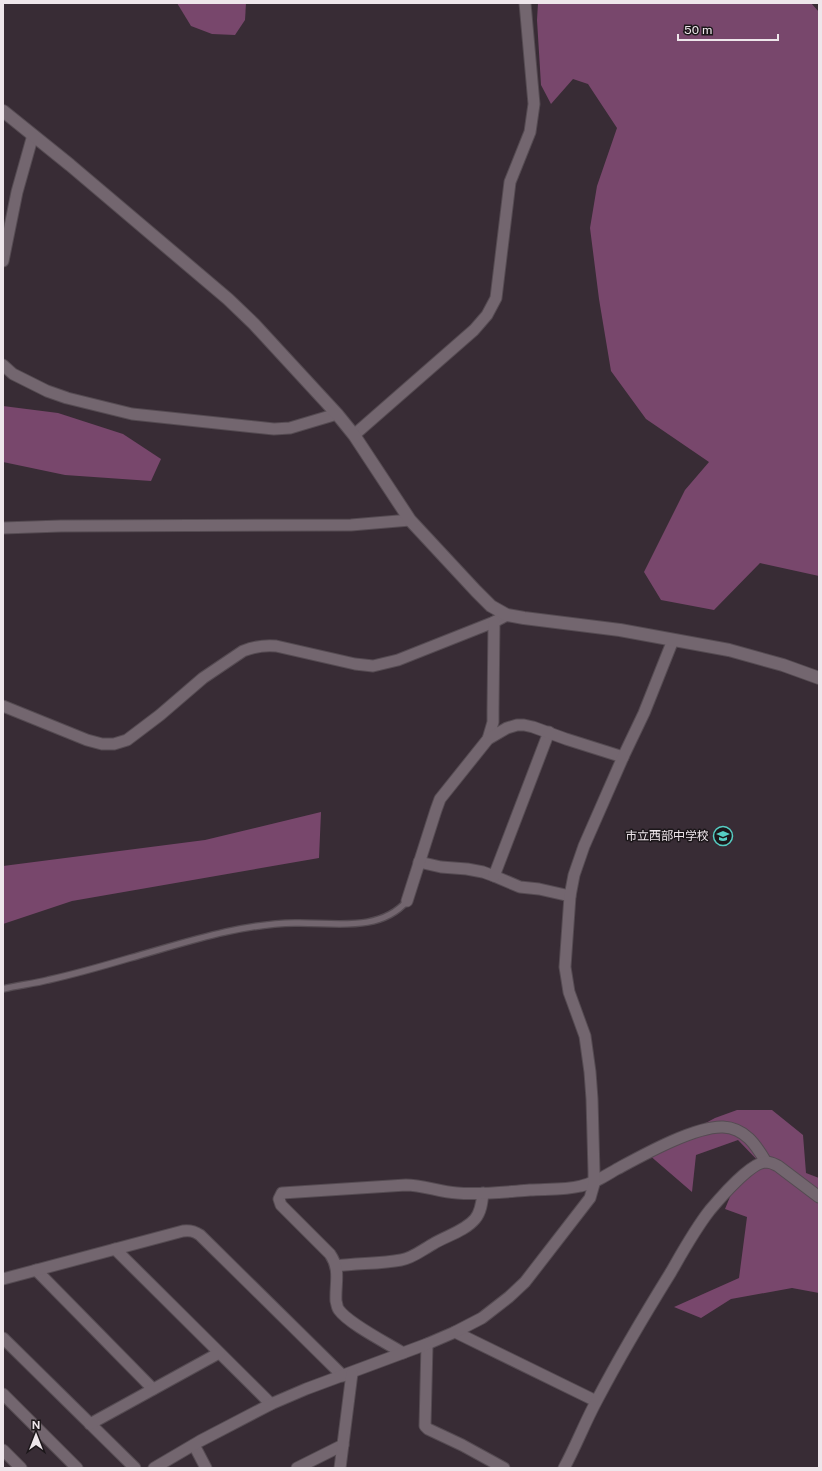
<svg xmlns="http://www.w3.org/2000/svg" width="822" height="1471" font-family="'Public Sans','Noto Sans JP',sans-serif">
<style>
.green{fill:#78476c}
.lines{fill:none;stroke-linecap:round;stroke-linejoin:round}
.service-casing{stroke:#554b52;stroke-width:8}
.minor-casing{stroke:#554b52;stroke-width:13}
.tertiary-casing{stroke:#554b52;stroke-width:14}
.service{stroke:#73666f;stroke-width:5.5}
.minor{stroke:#73666f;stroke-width:11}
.tertiary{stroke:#73666f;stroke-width:12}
.labels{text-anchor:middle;stroke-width:3;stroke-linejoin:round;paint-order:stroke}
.poi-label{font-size:12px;fill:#eee6eb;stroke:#1c171a;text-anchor:end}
</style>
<rect width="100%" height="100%" fill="#382c35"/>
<!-- green -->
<g class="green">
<polygon points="177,3 246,3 245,20 235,35 212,34 191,26"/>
<polygon points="538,3 811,3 819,12 819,576 760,563 714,610 661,600 644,572 685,490 709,462 646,419 611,371 599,299 590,228 597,186 617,128 588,84 573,79 551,104 541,85 537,20"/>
<polygon points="3,406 58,413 123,434 161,459 151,481 65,475 3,462"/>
<polygon points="321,812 319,858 72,901 3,924 3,866 205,840"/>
<polygon points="737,1110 772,1110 803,1135 806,1173 819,1178 819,1293 792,1288 731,1299 701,1318 674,1307 739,1278 747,1217 725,1209 734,1187 762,1165 738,1140 696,1155 692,1192 648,1154 715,1118"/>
</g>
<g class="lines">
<!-- service casing -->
<g class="service-casing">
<path id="service" d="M3,989C18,985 33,984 48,980C75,974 103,966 130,958C184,943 238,924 295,923C333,922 379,933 407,901"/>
</g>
<!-- minor casing -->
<g class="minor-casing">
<g id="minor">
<polyline points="3,261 17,192 33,135"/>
<polyline points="3,365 13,374 47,391 67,398 132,414 274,429 290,428 337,414"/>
<polyline points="354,435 474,330 487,315 496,298 510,182 530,132 534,104 525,3"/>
<polyline points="3,528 61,526 351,525 410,520"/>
<path d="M3,706L87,740L102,744H114L127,740L160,715L203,678L243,651C253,647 265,645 276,646L355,664L373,666L398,660L494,622L507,615"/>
<polyline points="488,739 493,722 493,710 494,622"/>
<polyline points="419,862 441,867 467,869 483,872 494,876 520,887 539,889 570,896"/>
<polyline points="494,876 549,732"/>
<polyline points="407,901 436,810 440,799 488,739 507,728 517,725 524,725 533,727 566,739 623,757"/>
<polyline points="115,1249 271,1404"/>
<path d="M336,1266C358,1263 380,1264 401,1260C413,1258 422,1250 433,1244C446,1236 465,1231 475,1219C481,1212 482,1202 483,1193"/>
<polyline points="36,1270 153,1389"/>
<path d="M3,1279L183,1231C190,1230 194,1231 200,1235L343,1376"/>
<polyline points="455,1332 596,1401"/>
<polyline points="3,1338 135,1468"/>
<polyline points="427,1344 425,1426 428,1429 462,1445 504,1468"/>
<path d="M403,1353C387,1343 349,1324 339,1310C337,1308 337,1304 336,1301C335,1283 341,1270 330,1254L281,1205L279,1199L282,1193L406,1185C423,1185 439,1192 457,1193C481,1195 505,1192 530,1190C546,1189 565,1190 581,1186C595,1183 605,1176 617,1169C643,1155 695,1126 723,1127C745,1128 756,1145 766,1162"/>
<polyline points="3,1394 77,1468"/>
<polyline points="90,1424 219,1353"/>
<polyline points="194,1445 206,1468"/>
<polyline points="3,1450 21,1468"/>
<polyline points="154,1468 200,1441 271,1404 306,1389 427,1344 455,1332 482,1318 509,1297 525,1282 590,1198 594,1184 594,1172 592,1099 590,1072 585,1036 569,992 565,967 570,896 574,875 584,846 623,757 644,713 673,640"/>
<polyline points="297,1468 343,1445"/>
<polyline points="340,1468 352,1373"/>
<path d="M564,1468C576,1446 585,1422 597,1400C620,1356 645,1314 671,1272C683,1251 695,1229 710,1210C720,1198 751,1162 766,1162C771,1162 774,1164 778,1166L819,1197"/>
</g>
</g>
<!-- tertiary casing -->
<g class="tertiary-casing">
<polyline id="tertiary" points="3,111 70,165 228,299 254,324 337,414 354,435 410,520 476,591 491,606 507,615 524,618 620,630 729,650 783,665 819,678"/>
</g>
<!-- service -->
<use href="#service" class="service"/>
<!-- minor -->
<use href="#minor" class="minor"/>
<!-- tertiary -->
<use href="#tertiary" class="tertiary"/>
</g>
<!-- icons -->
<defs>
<g id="school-ring" transform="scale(1)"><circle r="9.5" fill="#1c171a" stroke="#56cec3" stroke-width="1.5"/><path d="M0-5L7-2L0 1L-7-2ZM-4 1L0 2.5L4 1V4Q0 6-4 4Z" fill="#56cec3"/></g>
</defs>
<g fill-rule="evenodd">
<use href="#school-ring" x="723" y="836"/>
</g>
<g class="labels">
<!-- poi labels -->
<g class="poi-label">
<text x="709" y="840">市立西部中学校</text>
</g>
</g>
<!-- border -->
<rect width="822" height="1471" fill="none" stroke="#eee6eb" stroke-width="8"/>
<!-- north arrow -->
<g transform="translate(36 1435)" stroke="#1c171a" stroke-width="3" paint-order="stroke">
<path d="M0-3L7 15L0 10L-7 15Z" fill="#eee6eb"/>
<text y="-6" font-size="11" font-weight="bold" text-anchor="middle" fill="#eee6eb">N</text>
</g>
<!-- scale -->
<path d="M678 34v6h100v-6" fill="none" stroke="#eee6eb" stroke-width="2"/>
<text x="684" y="34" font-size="12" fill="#eee6eb" stroke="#1c171a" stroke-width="3" paint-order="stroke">50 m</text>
</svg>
